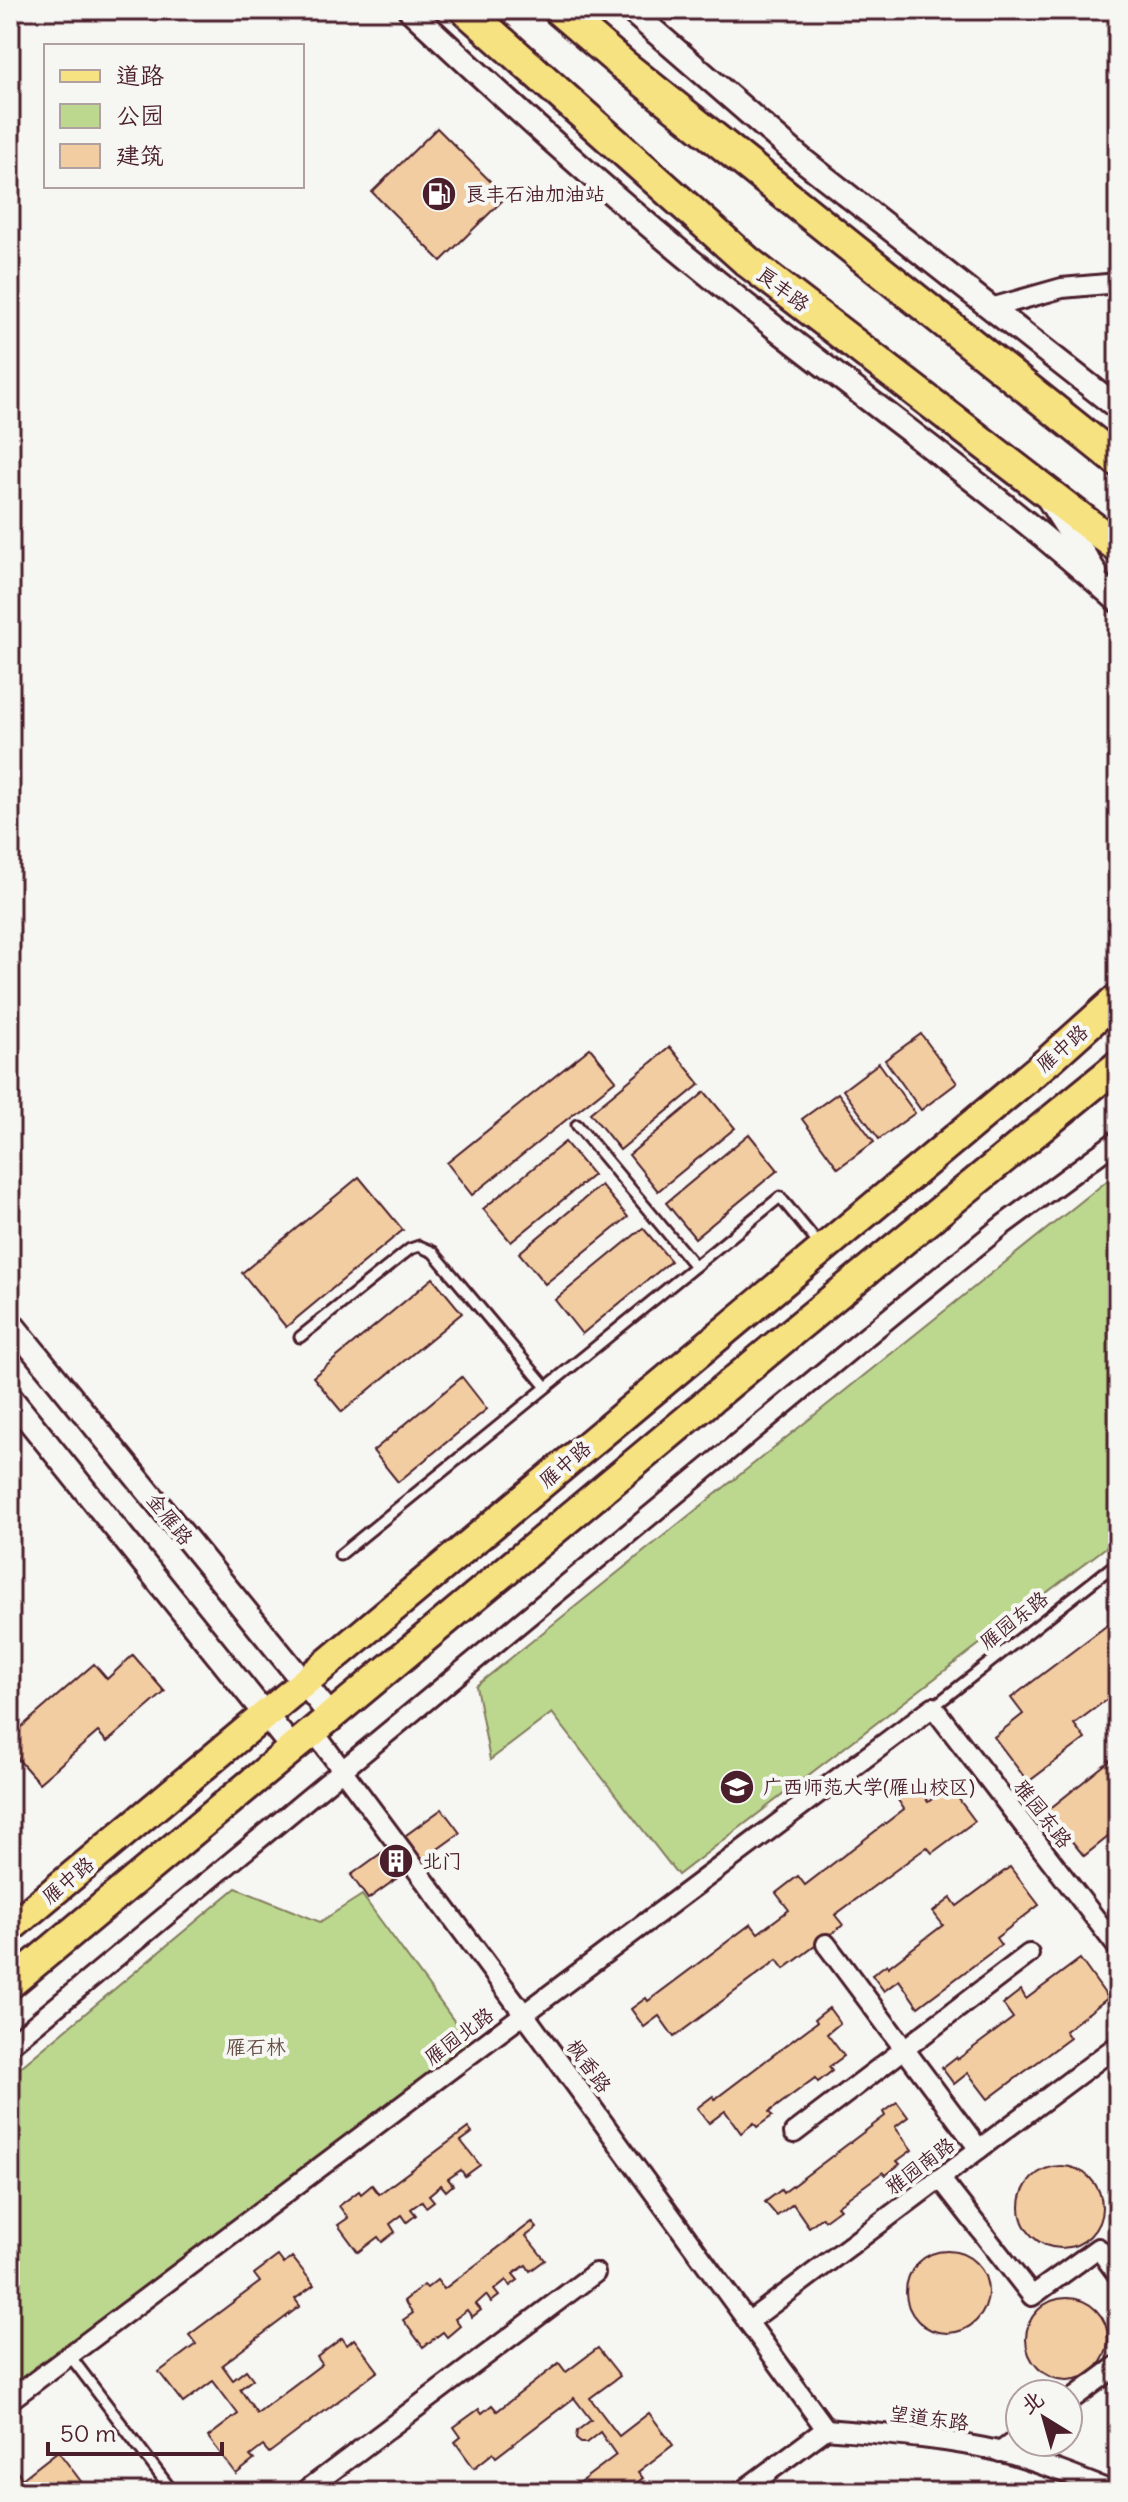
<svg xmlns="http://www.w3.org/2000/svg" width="1128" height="2502" font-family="Delius,'LXGW WenKai TC',sans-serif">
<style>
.green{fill:#bcd88f;stroke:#837c5d;stroke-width:2}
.building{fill:#f2cda2;stroke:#4a1f2b;stroke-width:2}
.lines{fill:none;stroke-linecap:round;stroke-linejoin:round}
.service-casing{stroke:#4a1f2b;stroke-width:15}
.minor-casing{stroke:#4a1f2b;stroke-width:24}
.tertiary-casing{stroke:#4a1f2b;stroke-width:28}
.primary-casing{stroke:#4a1f2b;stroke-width:34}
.trunk-casing{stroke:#4a1f2b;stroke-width:36}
.service{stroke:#f6f6f2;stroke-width:9}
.minor{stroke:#f6f6f2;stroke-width:18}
.tertiary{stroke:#f6f6f2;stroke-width:22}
.primary{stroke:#f7e281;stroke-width:28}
.trunk{stroke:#f7e281;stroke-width:30}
.labels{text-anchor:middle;stroke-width:8;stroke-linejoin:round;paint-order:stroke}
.poi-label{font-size:20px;fill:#4a1f2b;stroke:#f6f6f2;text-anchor:start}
.street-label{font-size:20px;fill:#4a1f2b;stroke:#f6f6f2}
.park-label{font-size:20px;fill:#664d44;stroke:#f6f6f2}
</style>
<rect width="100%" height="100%" fill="#f6f6f2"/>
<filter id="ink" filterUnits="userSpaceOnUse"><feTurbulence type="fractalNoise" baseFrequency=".0125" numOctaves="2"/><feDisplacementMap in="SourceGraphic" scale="16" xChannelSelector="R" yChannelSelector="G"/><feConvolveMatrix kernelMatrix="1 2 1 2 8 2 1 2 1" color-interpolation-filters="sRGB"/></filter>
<g filter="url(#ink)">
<!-- green -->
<g class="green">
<polygon points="1118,1172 1118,1538 678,1875 552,1713 490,1760 476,1686"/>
<polygon points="236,1888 320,1922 362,1895 476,2051 10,2400 10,2076"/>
</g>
<!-- building -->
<g class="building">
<polygon points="437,128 506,197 441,261 372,192"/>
<polygon points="921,1034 957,1083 921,1110 885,1060"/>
<polygon points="670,1047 700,1084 620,1150 590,1113"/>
<polygon points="590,1048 616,1080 472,1195 447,1163"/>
<polygon points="879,1063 915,1113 879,1139 843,1090"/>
<polygon points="705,1092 735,1128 658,1191 629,1155"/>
<polygon points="838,1093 874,1142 838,1168 802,1119"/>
<polygon points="749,1134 778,1170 695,1238 666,1203"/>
<polygon points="565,1142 593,1175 511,1242 483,1209"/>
<polygon points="359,1177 403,1230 286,1327 242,1273"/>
<polygon points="601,1185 628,1217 545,1284 519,1253"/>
<polygon points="643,1228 671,1261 582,1334 555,1300"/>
<polygon points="433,1278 462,1313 342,1412 313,1377"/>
<polygon points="462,1377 487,1409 398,1482 373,1451"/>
<polygon points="1118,1617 1118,1691 1074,1724 1085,1739 1028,1782 994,1737 1023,1714 1011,1698"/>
<polygon points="133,1655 165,1692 107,1742 98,1732 39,1783 10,1750 10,1737 94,1664 107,1679"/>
<polygon points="1113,1758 1118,1764 1118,1829 1084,1856 1047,1811"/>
<polygon points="917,1786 928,1802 949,1786 975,1821 932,1853 927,1847 835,1915 843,1925 784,1969 777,1960 674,2037 659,2016 644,2027 631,2009 646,1998 648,2001 751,1924 758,1933 789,1910 776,1893 798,1876 805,1885 904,1809 898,1800"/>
<polygon points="442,1809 460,1833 368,1899 351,1875"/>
<polygon points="1010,1867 1039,1905 996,1938 1001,1945 918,2007 899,1980 884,1991 872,1975 887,1964 888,1967 943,1925 933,1912 951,1898 957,1906"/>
<polygon points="1080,1959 1108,1998 1065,2031 1070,2038 988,2099 968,2073 954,2084 942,2068 956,2057 958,2059 1013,2018 1003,2004 1021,1990 1026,1999"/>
<polygon points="829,2008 840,2023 827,2034 844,2056 829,2067 832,2071 818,2082 815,2078 769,2112 772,2116 757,2127 754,2123 741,2133 725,2111 709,2123 697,2108 713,2096 715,2099 817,2022 815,2019"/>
<polygon points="897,2102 908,2117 895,2127 912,2150 897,2161 900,2164 886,2175 883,2172 837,2206 840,2209 825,2220 822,2217 809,2227 793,2204 777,2216 765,2202 781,2190 783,2193 885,2116 883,2112"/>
<polygon points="468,2128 472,2133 461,2141 480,2165 465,2176 461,2170 448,2179 453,2185 446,2191 441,2185 429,2195 434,2201 426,2207 422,2201 411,2209 416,2215 407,2222 402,2215 390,2224 395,2232 382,2242 378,2237 358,2252 338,2225 348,2218 339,2206 359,2191 361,2194 372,2185 379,2194"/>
<circle cx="1061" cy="2207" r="41"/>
<polygon points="532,2222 537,2228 526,2236 545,2260 530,2271 526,2265 513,2274 518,2280 510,2286 506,2280 494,2290 499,2296 491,2302 486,2295 476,2304 481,2310 472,2317 467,2310 455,2319 460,2326 447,2337 443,2332 423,2347 403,2320 413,2313 404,2301 424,2285 427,2288 437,2280 444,2289"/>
<circle cx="947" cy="2292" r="41"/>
<polygon points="278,2256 284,2264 292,2257 314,2285 295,2299 300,2306 222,2365 233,2380 246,2370 253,2379 240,2389 257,2413 322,2364 317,2357 342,2338 347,2345 354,2339 378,2371 269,2453 263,2446 250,2456 254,2460 236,2474 208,2437 238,2414 213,2381 183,2403 159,2372 196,2344 189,2335 260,2282 254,2274"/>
<circle cx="1067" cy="2339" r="41"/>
<polygon points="598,2348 620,2376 590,2398 619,2436 649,2413 673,2445 638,2472 643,2478 625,2492 567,2492 616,2455 600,2432 586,2443 581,2443 576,2439 577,2431 591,2420 574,2398 496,2457 493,2453 474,2468 455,2442 461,2437 454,2427 479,2409 482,2413 492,2405 497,2411 559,2363 566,2372"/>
<polygon points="58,2451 83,2484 72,2492 10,2492 10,2478 18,2472 22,2479"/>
</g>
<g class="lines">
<!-- service casing -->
<g class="service-casing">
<g id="service">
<polyline points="577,1125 695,1266"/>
<polyline points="300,1337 410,1249 419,1246 433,1252 546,1387"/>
<polyline points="340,1555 780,1197 821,1247"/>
<polyline points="933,1707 1118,1562"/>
<polyline points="70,2356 173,2492"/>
</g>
</g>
<!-- minor casing -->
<g class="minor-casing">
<g id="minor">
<polyline points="991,308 1062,288 1118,283"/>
<polyline points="314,1732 524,2014 826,2429"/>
<polyline points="826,1944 979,2149"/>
<polyline points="10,2045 896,1312 1003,1225 1118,1140"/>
<polyline points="794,2133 1029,1954"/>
<polyline points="940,2178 1032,2296 1098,2248 1118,2275"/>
<polyline points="748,2322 1118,2045"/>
<polyline points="10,2400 933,1707 1118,1948"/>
<polyline points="1068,2402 1118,2365"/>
<path d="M826,2429C883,2434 942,2438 998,2451C1038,2461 1077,2478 1115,2492"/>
<polyline points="1000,2452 1020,2437"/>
<polyline points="304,2492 595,2273"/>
<polyline points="741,2492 826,2429"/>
</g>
</g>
<!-- tertiary casing -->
<g class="tertiary-casing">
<g id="tertiary">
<path d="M410,10C506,100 603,189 705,272C841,383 987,483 1118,601"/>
<polyline points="630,10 804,161 1118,408"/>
<polyline points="1049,500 1095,572"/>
<polyline points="10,1322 331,1716"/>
<polyline points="10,1397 293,1749"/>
</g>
</g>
<!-- primary casing -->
<g class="primary-casing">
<g id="primary">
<polyline points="10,1928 1049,1060 1118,998"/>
<polyline points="10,1984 792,1332 1118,1065"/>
</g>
</g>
<!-- trunk casing -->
<g class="trunk-casing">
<g id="trunk">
<polyline points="466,10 748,262 1118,547"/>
<polyline points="559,10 622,64 1118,461"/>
</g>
</g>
<!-- service -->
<use href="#service" class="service"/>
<!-- minor -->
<use href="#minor" class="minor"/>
<!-- tertiary -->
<use href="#tertiary" class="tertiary"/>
<!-- primary -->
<use href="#primary" class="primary"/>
<!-- trunk -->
<use href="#trunk" class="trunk"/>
</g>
</g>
<!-- icons -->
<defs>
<g id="fuel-disc" transform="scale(1.8)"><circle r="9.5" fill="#4a1f2b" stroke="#f6f6f2"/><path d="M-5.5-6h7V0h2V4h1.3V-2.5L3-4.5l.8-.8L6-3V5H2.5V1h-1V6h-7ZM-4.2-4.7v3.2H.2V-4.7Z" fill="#fff"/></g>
<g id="university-disc" transform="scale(1.8)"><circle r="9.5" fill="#4a1f2b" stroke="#f6f6f2"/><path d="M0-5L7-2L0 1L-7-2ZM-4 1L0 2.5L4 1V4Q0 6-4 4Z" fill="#fff"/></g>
<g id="building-disc" transform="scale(1.8)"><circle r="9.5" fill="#4a1f2b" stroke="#f6f6f2"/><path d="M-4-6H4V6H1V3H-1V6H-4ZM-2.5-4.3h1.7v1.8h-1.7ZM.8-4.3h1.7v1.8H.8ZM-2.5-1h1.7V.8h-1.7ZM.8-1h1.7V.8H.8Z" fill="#fff"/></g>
</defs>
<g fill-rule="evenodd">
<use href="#fuel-disc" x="439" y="194"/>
<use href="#university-disc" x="737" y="1787"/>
<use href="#building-disc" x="396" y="1861"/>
</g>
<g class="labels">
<!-- poi labels -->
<g class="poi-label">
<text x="465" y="201">良丰石油加油站</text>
<text x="763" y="1794">广西师范大学(雁山校区)</text>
<text x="422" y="1868">北门</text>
</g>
<!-- street labels -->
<g class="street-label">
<text transform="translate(783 289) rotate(37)" y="7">良丰路</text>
<text transform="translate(1062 1048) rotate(-41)" y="7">雁中路</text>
<text transform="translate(565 1464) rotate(-40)" y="7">雁中路</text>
<text transform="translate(170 1519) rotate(51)" y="7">金雁路</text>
<text transform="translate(1014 1620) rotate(-38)" y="7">雁园东路</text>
<text transform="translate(1043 1814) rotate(52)" y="7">雅园东路</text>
<text transform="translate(68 1880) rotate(-40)" y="7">雁中路</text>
<text transform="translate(459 2036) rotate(-37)" y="7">雁园北路</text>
<text transform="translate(589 2066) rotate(54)" y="7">枫香路</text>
<text transform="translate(920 2166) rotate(-37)" y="7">雅园南路</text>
<text transform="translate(929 2418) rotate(7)" y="7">望道东路</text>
</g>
<!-- park labels -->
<g class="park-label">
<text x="256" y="2054">雁石林</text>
</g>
</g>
<!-- margin -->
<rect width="1128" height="2502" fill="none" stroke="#f6f6f2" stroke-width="40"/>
<rect x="20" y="20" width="1088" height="2462" fill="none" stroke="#4a1f2b" stroke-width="3" filter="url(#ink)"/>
<!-- legend -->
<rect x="44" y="44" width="260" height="144" fill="#f6f6f2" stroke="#b1a0a2" stroke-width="2"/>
<rect x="60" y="70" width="40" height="12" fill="#f7e281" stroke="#b1a0a2" stroke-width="2"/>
<text x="116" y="84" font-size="24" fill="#4a1f2b">道路</text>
<rect x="60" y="104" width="40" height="24" fill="#bcd88f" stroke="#b1a0a2" stroke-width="2"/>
<text x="116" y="124" font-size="24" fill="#4a1f2b">公园</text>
<rect x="60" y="144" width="40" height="24" fill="#f2cda2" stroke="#b1a0a2" stroke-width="2"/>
<text x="116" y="164" font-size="24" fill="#4a1f2b">建筑</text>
<!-- north arrow -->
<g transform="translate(1044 2418) rotate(323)"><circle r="38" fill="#f6f6f2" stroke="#b1a0a2" stroke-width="2"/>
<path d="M0-6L14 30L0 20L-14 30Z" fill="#4a1f2b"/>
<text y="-12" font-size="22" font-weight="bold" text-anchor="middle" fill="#4a1f2b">北</text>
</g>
<!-- scale -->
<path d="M48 2442v12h174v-12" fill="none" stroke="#4a1f2b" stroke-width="4"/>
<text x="60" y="2442" font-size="24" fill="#4a1f2b" stroke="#f6f6f2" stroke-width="6" paint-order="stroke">50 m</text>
</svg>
